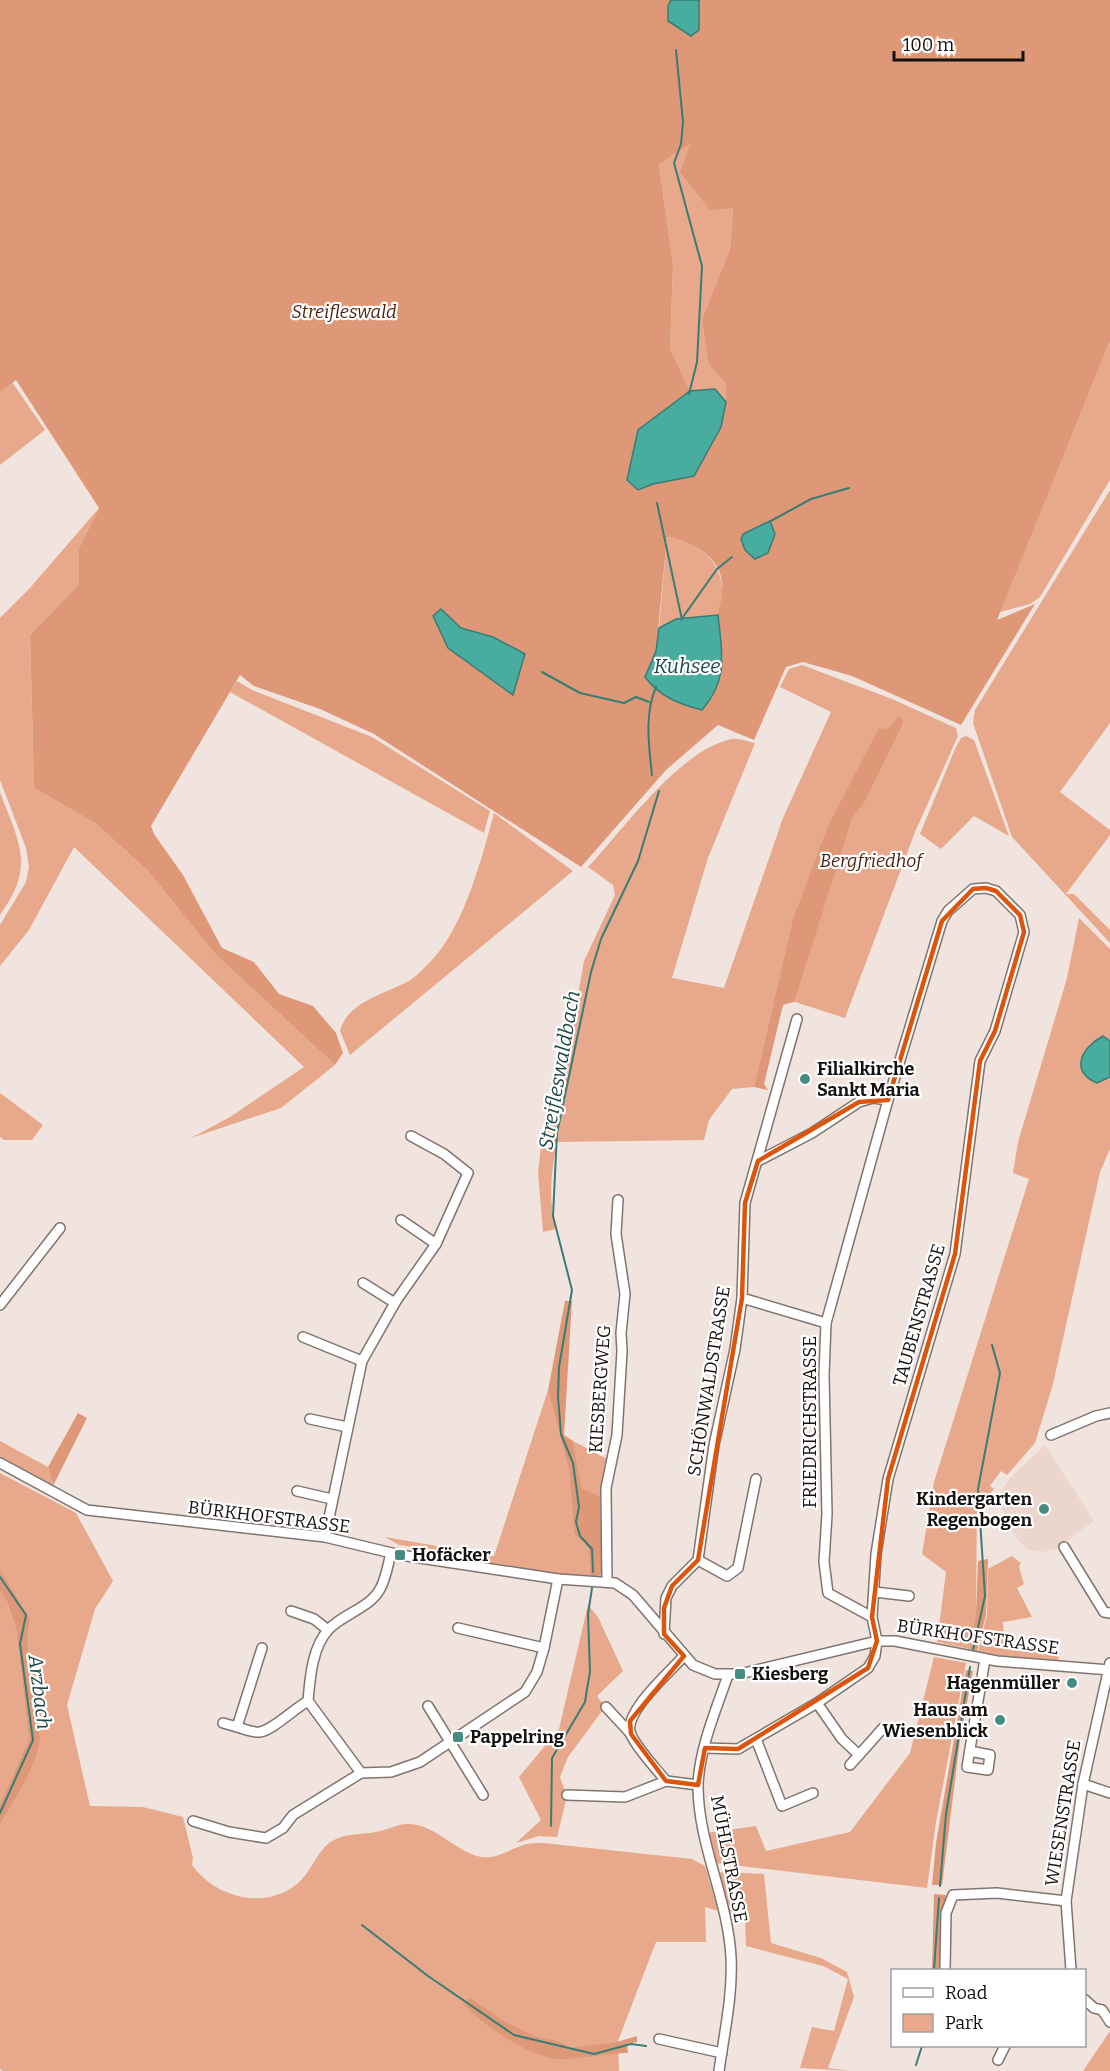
<svg xmlns="http://www.w3.org/2000/svg" width="1110" height="2071" font-family="Bitter,serif">
<style>
.built{fill:#ebd6cd}
.green{fill:#e7a88b}
.forest{fill:#de9878;fill-rule:evenodd}
.water{fill:#48ac9f;stroke:#387d74;stroke-width:1.5}
.lines{fill:none;stroke-linecap:round;stroke-linejoin:round}
.stream{stroke:#387d74;stroke-width:2}
.minor-casing{stroke:#80746f;stroke-width:12}
.minor{stroke:#fff;stroke-width:9}
.marked{fill:none;stroke:#dd550c;stroke-width:4.5;stroke-linejoin:round}
.poi-dot{fill:#478c82;stroke:#fff;stroke-width:2}
.labels{text-anchor:middle;stroke-width:4.5;stroke-linejoin:round;paint-order:stroke}
.park-label{font-size:18px;font-style:italic;fill:#4a1e06;stroke:#fff}
.poi-label{font-size:18px;font-weight:bold;fill:#14100e;stroke:#fff;text-anchor:start}
.street-label{font-size:18px;fill:#14100e;stroke:#fff}
.water-label{font-size:20px;font-style:italic;fill:#1c4842;stroke:#fff}
</style>
<rect width="100%" height="100%" fill="#f1e4df"/>
<!-- built -->
<polygon class="built" points="1045,1445 1094,1521 1056,1549 1042,1552 1028,1550 1017,1539 996,1497 1012,1476"/>
<!-- green -->
<g class="green">
<polygon points="691,142 733,207 730,249 702,319 708,364 725,383 726,402 715,389 690,391 670,348 673,266 659,164"/>
<polygon points="1110,341 1110,480 1040,597 1030,604 1000,612"/>
<polygon points="12,382 45,430 0,465 0,392"/>
<polygon points="1110,490 1110,723 1060,792 1110,830 1110,835 1066,894 1074,894 1110,930 1110,943 1012,837 973,723 975,710"/>
<polygon points="99,508 79,548 79,584 30,635 34,788 95,823 148,871 215,954 335,1065 281,1108 191,1138 230,1117 304,1067 74,847 29,930 0,966 0,925 26,882 29,867 26,848 0,780 0,618 29,589"/>
<path d="M667,537C693,541 720,557 722,587C723,595 719,606 718,615L677,619L659,628Z"/>
<path d="M802,665L892,699L956,728L958,736L915,832L845,1018L792,1001L852,819L865,802L904,722L900,715L792,922L754,1087L732,1089L709,1120L704,1140L557,1142C551,1171 548,1200 556,1229L543,1232L538,1173L541,1146L567,1057L584,961L615,895L613,885L588,867C624,829 680,749 732,739C739,738 749,742 755,743L708,858L672,978L724,988L783,818L831,712L780,687L789,669Z"/>
<polygon points="237,681 252,690 372,737 490,811 484,833 230,692"/>
<polygon points="966,736 974,740 1009,836 974,816 941,849 920,834 955,749 961,738"/>
<path d="M0,792C19,843 36,866 0,915Z"/>
<path d="M494,813L573,871L350,1055L340,1031C348,1000 388,994 412,979C419,974 426,966 432,960C464,926 482,858 494,813Z"/>
<polygon points="1079,918 1110,949 1110,1041 1103,1036 1108,1079 1110,1077 1110,1149 1100,1172 1053,1384 1035,1443 1007,1475 1001,1471 990,1486 994,1489 991,1493 977,1494 976,1613 969,1649 937,1642 946,1572 922,1554 934,1482 1029,1179 1013,1173 1018,1142 1067,978"/>
<polygon points="0,1093 43,1125 32,1140 4,1140 0,1137"/>
<polygon points="548,1390 569,1471 574,1534 589,1549 590,1578 419,1554 419,1548 399,1545 385,1537 494,1556"/>
<polygon points="0,1441 48,1467 53,1486 0,1459"/>
<polygon points="573,1441 609,1460 600,1496 582,1490"/>
<path d="M0,1473L76,1513L113,1581L95,1609L67,1705L90,1806L143,1807L183,1817L193,1858L192,1865C215,1897 264,1911 297,1884C310,1874 315,1855 328,1844C344,1831 363,1836 380,1831C389,1829 398,1824 407,1824C432,1823 454,1849 477,1856C493,1861 506,1851 521,1846C528,1843 536,1843 543,1843L692,1859L705,1866L718,1911L705,1907L706,1942H656L618,2041L619,2071H3L0,2069V1825C11,1808 40,1755 40,1737C39,1696 23,1661 30,1618L0,1569Z"/>
<polygon points="1012,1556 1021,1563 1019,1567 1024,1584 1017,1588 1032,1617 1003,1622 1004,1642 1057,1652 1059,1660 1011,1658 978,1651 987,1615 988,1569"/>
<polygon points="0,1591 7,1602 16,1629 29,1739 0,1804"/>
<polygon points="588,1605 598,1617 623,1671 597,1696 605,1707 568,1757 560,1777 567,1796 557,1837 539,1836 516,1843 541,1820 519,1777 559,1729"/>
<polygon points="934,1657 966,1663 936,1822 927,1888 715,1863 707,1833 756,1826 766,1851 850,1832 910,1753"/>
<polygon points="724,1872 764,1874 771,1943 821,1958 847,1972 854,1997 828,2068 851,2071 800,2068 812,2027 834,2031 848,1979 823,1966 746,1946 745,1918 727,1912 717,1873"/>
<polygon points="1110,2031 1110,2071 1083,2071"/>
</g>
<!-- forest -->
<g class="forest">
<path d="M0,0H671L668,6V21L691,36L699,30V0H1110V341L997,620L1035,604L961,725L852,676L803,662L786,667L754,740L718,725L666,770L581,867L374,734L320,709L254,686L240,675L151,826L154,834L183,875L222,948L254,962L279,994L313,1006L336,1033L343,1053L335,1065L215,954L148,871L95,823L34,788L30,635L79,584V548L99,508L16,380L0,392ZM691,143L680,172L710,210L733,208L730,249L702,319L708,364L725,383L726,402L694,476L653,484L638,490L627,480L638,430L690,391L670,348L673,266L659,164ZM667,537C693,541 725,559 722,590C722,598 719,606 718,613C717,628 721,645 723,660L645,677L656,651ZM461,628L493,637L513,694Z"/>
<polygon points="900,715 904,722 865,802 852,819 794,1002 783,1005 764,1084 768,1090 754,1087 792,922 828,826 879,728 888,729"/>
<polygon points="565,1301 572,1301 564,1435 573,1441 582,1489 600,1496 602,1567 601,1575 590,1578 589,1549 574,1534 569,1471 548,1390"/>
<polygon points="78,1413 87,1418 53,1486 48,1467"/>
<polygon points="988,1559 986,1615 977,1651 969,1649 976,1613 978,1561"/>
<path d="M0,1569L30,1618C23,1661 39,1696 40,1737C41,1757 11,1807 0,1825V1804L29,1739L16,1629L7,1602L0,1591Z"/>
<polygon points="966,1670 973,1671 960,1740 942,1885 932,1885 936,1843"/>
<polygon points="934,1894 946,1895 941,1970 932,1970"/>
<path d="M470,1998L502,2020L536,2037L557,2041L571,2048L617,2042L637,2036V2042L627,2044L628,2053C611,2053 566,2061 554,2059C521,2051 487,2028 464,2005Z"/>
</g>
<!-- water -->
<g class="water">
<polygon points="671,0 699,0 699,30 691,36 668,21 668,6"/>
<polygon points="715,389 726,402 721,427 694,476 653,484 638,490 627,480 638,430 690,391"/>
<polygon points="770,521 775,534 768,553 755,559 745,550 741,539 743,534"/>
<polygon points="441,609 461,628 493,637 525,654 513,695 448,648 433,616"/>
<path d="M718,615C722,653 729,679 702,710C679,704 660,697 645,677L656,651L659,628L676,619Z"/>
<path d="M1103,1036L1110,1041V1077L1097,1083C1069,1071 1082,1047 1103,1036Z"/>
</g>
<g class="lines">
<!-- stream -->
<g class="stream">
<polyline points="676,50 683,122 681,144 674,163 702,266 697,362 689,394"/>
<polyline points="657,503 682,620"/>
<polyline points="769,522 811,499 849,488"/>
<polyline points="683,617 717,569 732,557"/>
<polyline points="542,672 580,693 624,703 636,697 649,702"/>
<path d="M652,775C649,746 644,715 656,687"/>
<polyline points="593,1572 592,1549 580,1536 576,1522 579,1507 573,1463 561,1434 558,1397 559,1367 572,1290 553,1216 557,1133 591,972 601,939 638,861 659,791"/>
<polyline points="0,1577 26,1615 20,1644 33,1740 0,1813"/>
<polyline points="973,1650 985,1596 978,1489 1000,1373 992,1345"/>
<polyline points="551,1826 552,1758 585,1702 587,1689 590,1672 588,1614 592,1588"/>
<polyline points="940,1886 946,1814 970,1667"/>
<polyline points="362,1925 428,1976 514,2035 594,2054 631,2044 646,2046"/>
<polyline points="934,1970 939,1898"/>
<polyline points="916,2065 922,2046"/>
</g>
<!-- minor casing -->
<g class="minor-casing">
<g id="minor">
<polyline points="758,1161 812,1133 859,1102 873,1098 888,1100"/>
<polyline points="401,1220 436,1244"/>
<polyline points="363,1283 395,1303"/>
<polyline points="742,1298 826,1323"/>
<polyline points="0,1305 60,1228"/>
<polyline points="303,1337 362,1361"/>
<polyline points="310,1419 347,1427"/>
<polyline points="1051,1435 1096,1416 1110,1413"/>
<polyline points="0,1463 87,1510 325,1537 400,1555 558,1579 615,1583 633,1595 693,1665 715,1674 740,1674 877,1641 895,1641 997,1661 1110,1670"/>
<polyline points="297,1491 332,1499"/>
<polyline points="325,1537 362,1361 396,1301 436,1244 468,1173 444,1154 411,1136"/>
<polyline points="1064,1547 1104,1612 1110,1613"/>
<path d="M391,1553C388,1564 386,1579 380,1589C370,1608 343,1614 329,1629C312,1647 310,1678 308,1701L361,1773L391,1772L420,1762L525,1692L537,1672L544,1648L558,1579"/>
<polyline points="698,1560 727,1576 738,1568 756,1479"/>
<polyline points="607,1582 606,1488 617,1435 622,1351 621,1333 625,1294 616,1234 618,1200"/>
<polyline points="875,1592 909,1596"/>
<polyline points="291,1611 314,1619 328,1630"/>
<polyline points="458,1628 544,1648"/>
<polyline points="664,1634 666,1598 672,1586 698,1560 714,1445 735,1349 742,1298 745,1203 797,1019"/>
<path d="M262,1648L237,1727C244,1729 254,1733 260,1732C273,1730 295,1708 308,1701"/>
<polyline points="817,1703 842,1739 859,1755 883,1728"/>
<polyline points="428,1706 483,1795"/>
<polyline points="606,1707 631,1734"/>
<polyline points="223,1723 237,1727"/>
<polyline points="756,1739 782,1806 813,1793"/>
<polyline points="705,1748 738,1749 817,1703 868,1668 875,1656 877,1641 872,1617 876,1554 888,1479 955,1254 980,1061 995,1031 1024,932 1020,915 996,891 986,888 973,889 948,911 942,921 888,1100 826,1323 824,1375 827,1514 824,1562 828,1593 872,1617"/>
<polyline points="970,1751 990,1755 988,1770 967,1767 985,1659"/>
<polyline points="850,1765 859,1755"/>
<path d="M666,1781C655,1767 639,1751 631,1735C621,1714 670,1672 684,1656"/>
<polyline points="1083,1784 1110,1793"/>
<polyline points="567,1795 625,1797 666,1781 698,1785"/>
<polyline points="193,1821 229,1832 266,1838 283,1828 293,1815 361,1773"/>
<polyline points="945,1970 946,1913 953,1895 997,1893 1066,1901"/>
<polyline points="1071,1970 1066,1901 1083,1784 1110,1663"/>
<polyline points="1084,1999 1094,2008 1102,2010"/>
<polyline points="1102,2010 1110,2022"/>
<polyline points="659,2039 722,2053"/>
<polyline points="998,2060 1005,2046"/>
<path d="M719,2071C724,2034 733,1995 731,1957C728,1899 698,1844 698,1786C699,1749 716,1710 728,1675"/>
</g>
</g>
<!-- minor -->
<use href="#minor" class="minor"/>
</g>
<!-- marked area -->
<path class="marked" d="M986,888L996,891L1020,915L1024,932L995,1031L980,1061L955,1254L888,1479L872,1617L877,1641L868,1668L738,1749L705,1748L698,1785L666,1781L631,1734L630,1721L684,1656L664,1634V1608L672,1586L698,1560L742,1298L745,1203L758,1161L859,1102L888,1100L942,921L973,889Z"/>
<!-- markers -->
<g class="poi-dot">
<circle cx="805" cy="1079" r="6"/>
<circle cx="1044" cy="1509" r="6"/>
<rect x="394" y="1549" width="12" height="12" rx="3"/>
<rect x="734" y="1668" width="12" height="12" rx="3"/>
<circle cx="1072" cy="1683" r="6"/>
<circle cx="1000" cy="1720" r="6"/>
<rect x="452" y="1731" width="12" height="12" rx="3"/>
</g>
<g class="labels">
<!-- park labels -->
<g class="park-label">
<text x="344" y="318">Streifleswald</text>
<text x="871" y="867">Bergfriedhof</text>
</g>
<!-- poi labels -->
<g class="poi-label">
<text x="817" y="1075">Filialkirche<tspan x="817" dy="21">Sankt Maria</tspan></text>
<text x="1032" y="1505" text-anchor="end">Kindergarten<tspan x="1032" dy="21">Regenbogen</tspan></text>
<text x="412" y="1561">Hofäcker</text>
<text x="752" y="1680">Kiesberg</text>
<text x="1060" y="1689" text-anchor="end">Hagenmüller</text>
<text x="988" y="1716" text-anchor="end">Haus am<tspan x="988" dy="21">Wiesenblick</tspan></text>
<text x="470" y="1743">Pappelring</text>
</g>
<!-- street labels -->
<g class="street-label">
<text transform="translate(919 1315) rotate(-74)" y="6">TAUBENSTRASSE</text>
<text transform="translate(709 1381) rotate(-81)" y="6">SCHÖNWALDSTRASSE</text>
<text transform="translate(600 1389) rotate(-86)" y="6">KIESBERGWEG</text>
<text transform="translate(810 1422) rotate(-90)" y="6">FRIEDRICHSTRASSE</text>
<text transform="translate(269 1517) rotate(7)" y="6">BÜRKHOFSTRASSE</text>
<text transform="translate(978 1637) rotate(8)" y="6">BÜRKHOFSTRASSE</text>
<text transform="translate(1063 1813) rotate(-81)" y="6">WIESENSTRASSE</text>
<text transform="translate(729 1859) rotate(79)" y="6">MÜHLSTRASSE</text>
</g>
<!-- water labels -->
<g class="water-label">
<text x="687" y="673">Kuhsee</text>
<text transform="translate(559 1070) rotate(-80)" y="7">Streifleswaldbach</text>
<text transform="translate(40 1692) rotate(83)" y="7">Arzbach</text>
</g>
</g>
<!-- legend -->
<rect x="891" y="1969" width="195" height="78" fill="#ffffff" stroke="#a19f9f" stroke-width="1.5"/>
<rect x="903" y="1988" width="30" height="9" fill="#ffffff" stroke="#a19f9f" stroke-width="1.5"/>
<text x="945" y="1999" font-size="18" fill="#14100e">Road</text>
<rect x="903" y="2014" width="30" height="18" fill="#e7a88b" stroke="#a19f9f" stroke-width="1.5"/>
<text x="945" y="2029" font-size="18" fill="#14100e">Park</text>
<!-- scale -->
<path d="M894 51v9h129v-9" fill="none" stroke="#14100e" stroke-width="3"/>
<text x="903" y="51" font-size="18" fill="#14100e" stroke="#ffffff" stroke-width="4.5" paint-order="stroke">100 m</text>
</svg>
